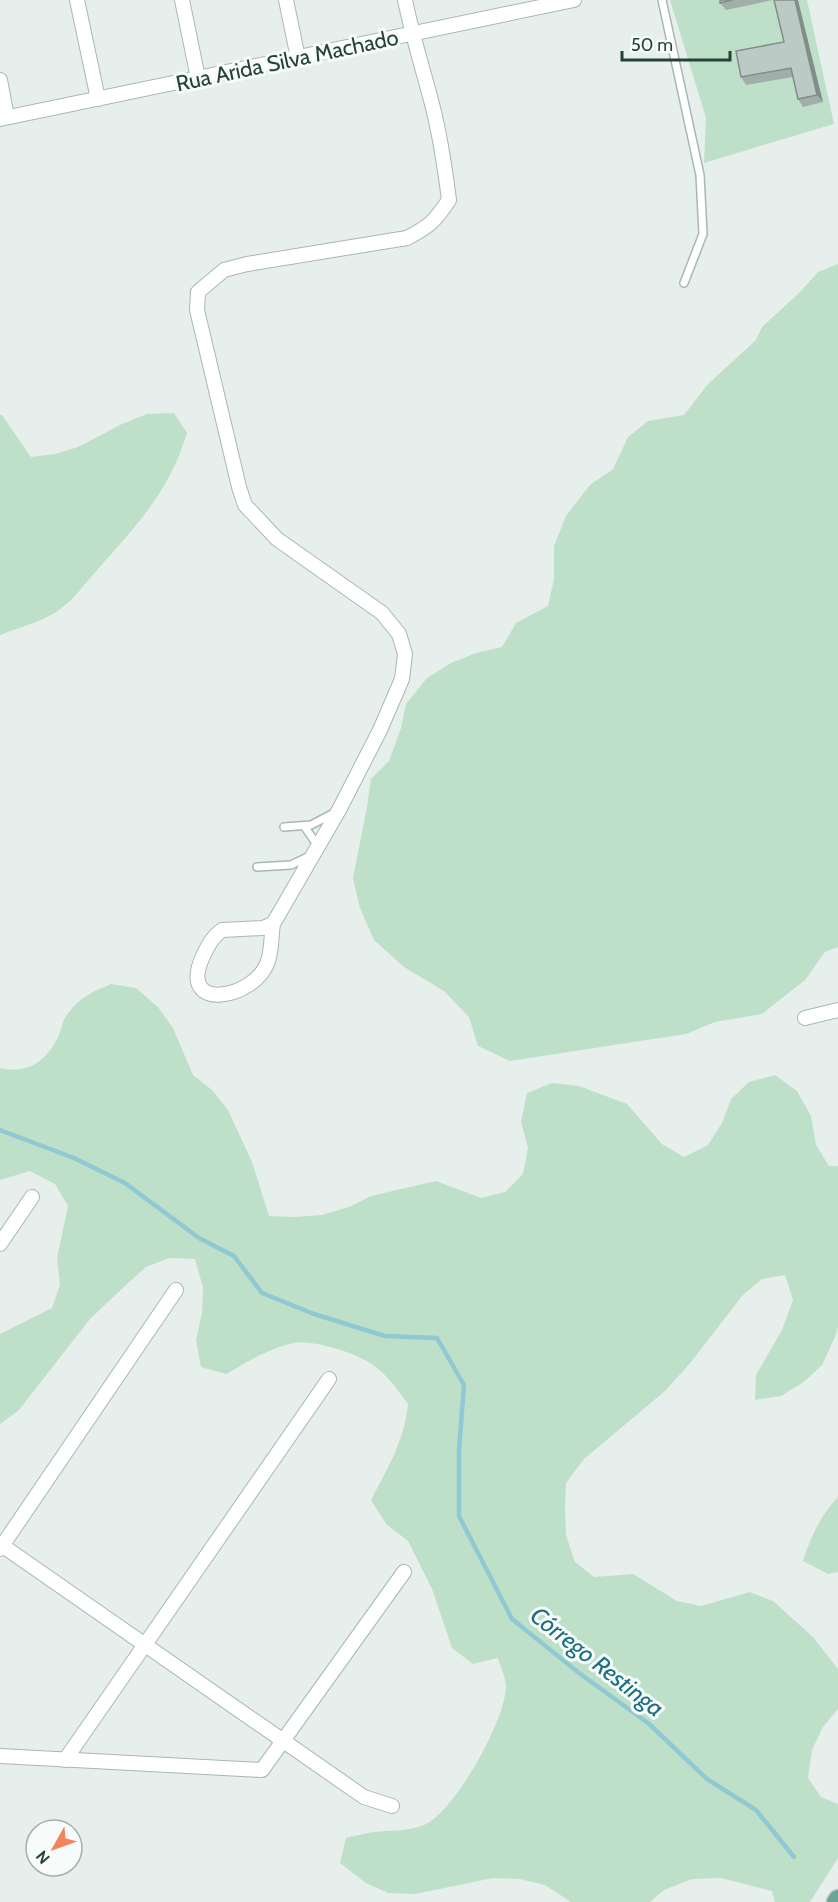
<svg xmlns="http://www.w3.org/2000/svg" width="838" height="1902" font-family="Cabin,sans-serif">
<style>
.green{fill:#bfe0c8}
.lines{fill:none;stroke-linecap:round;stroke-linejoin:round}
.stream{stroke:#8ec9d4;stroke-width:4.5}
.lane-casing{stroke:#a8b8b2;stroke-width:10}
.street-casing{stroke:#a8b8b2;stroke-width:16}
.primary-casing{stroke:#c2cac8;stroke-width:21}
.lane{stroke:#fff;stroke-width:7}
.street{stroke:#fff;stroke-width:14}
.primary{stroke:#6aa596;stroke-width:18}
.wall{fill:#a1aea9}
.shaded-wall{fill:#838d89}
.building{fill:#bbcac4;stroke:#838d89;stroke-width:1.5}
.labels{text-anchor:middle;stroke-width:6;stroke-linejoin:round;paint-order:stroke}
.street-label{font-size:22px;fill:#24423a;stroke:#f7fbf9}
.water-label{font-size:24px;font-style:italic;fill:#1c6f80;stroke:#f7fbf9}
</style>
<rect width="100%" height="100%" fill="#e6efeb"/>
<!-- green -->
<g class="green">
<polygon points="670,0 807,0 834,124 704,163 706,118"/>
<polygon points="838,264 838,947 825,952 805,980 762,1014 715,1022 686,1034 510,1061 478,1046 469,1017 444,991 404,967 374,940 360,908 353,878 367,807 371,779 389,761 401,728 406,704 427,678 451,663 476,653 502,647 516,623 548,606 554,579 554,546 566,516 590,485 613,469 628,437 648,421 684,415 708,384 756,340 762,327 800,292 818,272"/>
<path d="M174,413L187,433C169,492 137,525 97,570C86,582 76,597 63,607C46,621 20,627 0,635V415H2L31,457L55,454L78,447L122,424L147,414Z"/>
<path d="M111,984L136,988L158,1007L173,1028L193,1075L212,1090L228,1110L252,1162L269,1216L295,1217L322,1215L349,1207L371,1196L436,1181L481,1198L505,1192L523,1174L528,1148L521,1122L527,1093L552,1083L579,1086L627,1104L662,1144L684,1157L708,1145L722,1123L731,1099L749,1082L775,1075L797,1091L811,1116L816,1145L829,1166H838V1327L835,1337L822,1365L805,1381L781,1396L755,1400L756,1375L782,1330L793,1300L785,1275L762,1279L742,1296L691,1362L665,1391L584,1459L566,1483L565,1507L566,1535L575,1562L594,1577L633,1574L677,1601L701,1606L750,1592L773,1601L813,1637L838,1669V1709L823,1727L812,1750L808,1778L821,1797L838,1804V1858L810,1902H775L772,1891L721,1878L692,1879L664,1890L650,1902H571L545,1885L520,1879L493,1878L415,1894L388,1893L366,1883L340,1863L346,1838C355,1836 365,1833 374,1832C391,1830 406,1832 424,1825C454,1813 507,1718 506,1685C505,1676 500,1666 498,1658L473,1664L452,1648L432,1589L408,1541L386,1524L371,1500C388,1467 404,1442 408,1404C397,1389 386,1373 370,1363C353,1352 314,1340 294,1343C269,1348 247,1362 226,1374L201,1367L196,1340L202,1313L203,1288L195,1259L169,1258L146,1267L127,1284L90,1319L19,1410L0,1424V1334L52,1308L60,1285L57,1258L68,1206L55,1184L30,1171L0,1180V1068C26,1074 45,1063 57,1039C62,1030 62,1020 68,1013C81,997 92,992 111,984Z"/>
<path d="M838,1497V1572L828,1574L803,1561C811,1536 820,1516 838,1497Z"/>
</g>
<g class="lines">
<!-- stream -->
<polyline class="stream" points="0,1130 74,1158 125,1183 199,1238 234,1256 262,1293 314,1314 385,1336 437,1338 464,1385 459,1450 459,1516 512,1619 579,1673 648,1723 707,1779 756,1810 794,1857"/>
<!-- lane casing -->
<g class="lane-casing">
<g id="lane">
<polyline points="662,0 700,175 703,234 684,283"/>
<polyline points="304,826 318,846"/>
<polyline points="284,827 311,825 334,813"/>
<polyline points="257,867 291,865 310,856"/>
</g>
</g>
<!-- street casing -->
<g class="street-casing">
<g id="street">
<polyline points="77,0 98,99"/>
<polyline points="182,0 198,78"/>
<polyline points="286,0 298,58"/>
<polyline points="0,80 7,117"/>
<polyline points="0,119 574,0"/>
<path d="M273,924C271,936 272,949 268,961C257,998 176,1015 203,956C208,946 212,937 222,930L263,928L273,924L339,810L380,730L402,679L405,654L399,634L382,613L277,539L245,505L239,487L197,310L198,292L224,270L247,264L407,238C430,226 435,221 449,200C445,168 440,135 432,104C423,69 412,35 405,0"/>
<polyline points="805,1018 838,1010"/>
<polyline points="0,1244 32,1197"/>
<polyline points="0,1544 364,1797 392,1806"/>
<polyline points="0,1549 176,1290"/>
<polyline points="0,1756 262,1770 404,1572"/>
<polyline points="65,1760 329,1379"/>
</g>
</g>
<!-- primary casing -->
<g class="primary-casing">
<polyline id="primary" points="836,1902 838,1899"/>
</g>
<!-- lane -->
<use href="#lane" class="lane"/>
<!-- street -->
<use href="#street" class="street"/>
<!-- primary -->
<use href="#primary" class="primary"/>
</g>
<!-- wall -->
<g class="wall">
<polygon points="720,0 773,0 726,10 720,3"/>
<polygon points="784,42 823,102 803,107 798,99 793,77 746,85 741,77"/>
</g>
<!-- shaded-wall -->
<polygon class="shaded-wall" points="795,0 798,0 823,102 817,95"/>
<!-- building -->
<g class="building">
<polygon points="720,0 732,0 720,3"/>
<polygon points="774,0 795,0 817,95 798,99 791,68 741,77 736,51 784,42"/>
</g>
<g class="labels">
<!-- street labels -->
<g class="street-label">
<text transform="translate(287 60) rotate(-12)" y="8">Rua Arida Silva Machado</text>
</g>
<!-- water labels -->
<g class="water-label">
<text transform="translate(597 1662) rotate(38)" y="8">Córrego Restinga</text>
</g>
</g>
<!-- north arrow -->
<g transform="translate(54 1848) rotate(230)"><circle r="28" fill="#f7fbf9" stroke="#a3b1ad" stroke-width="1.5"/>
<path d="M0-4.5L10 22L0 15L-10 22Z" fill="#f4845f"/>
<text y="-9" font-size="16" font-weight="bold" text-anchor="middle" fill="#24423a">N</text>
</g>
<!-- scale -->
<path d="M622 51v9h108v-9" fill="none" stroke="#24423a" stroke-width="3"/>
<text x="631" y="51" font-size="18" fill="#24423a" stroke="#f7fbf9" stroke-width="4.5" paint-order="stroke">50 m</text>
</svg>
